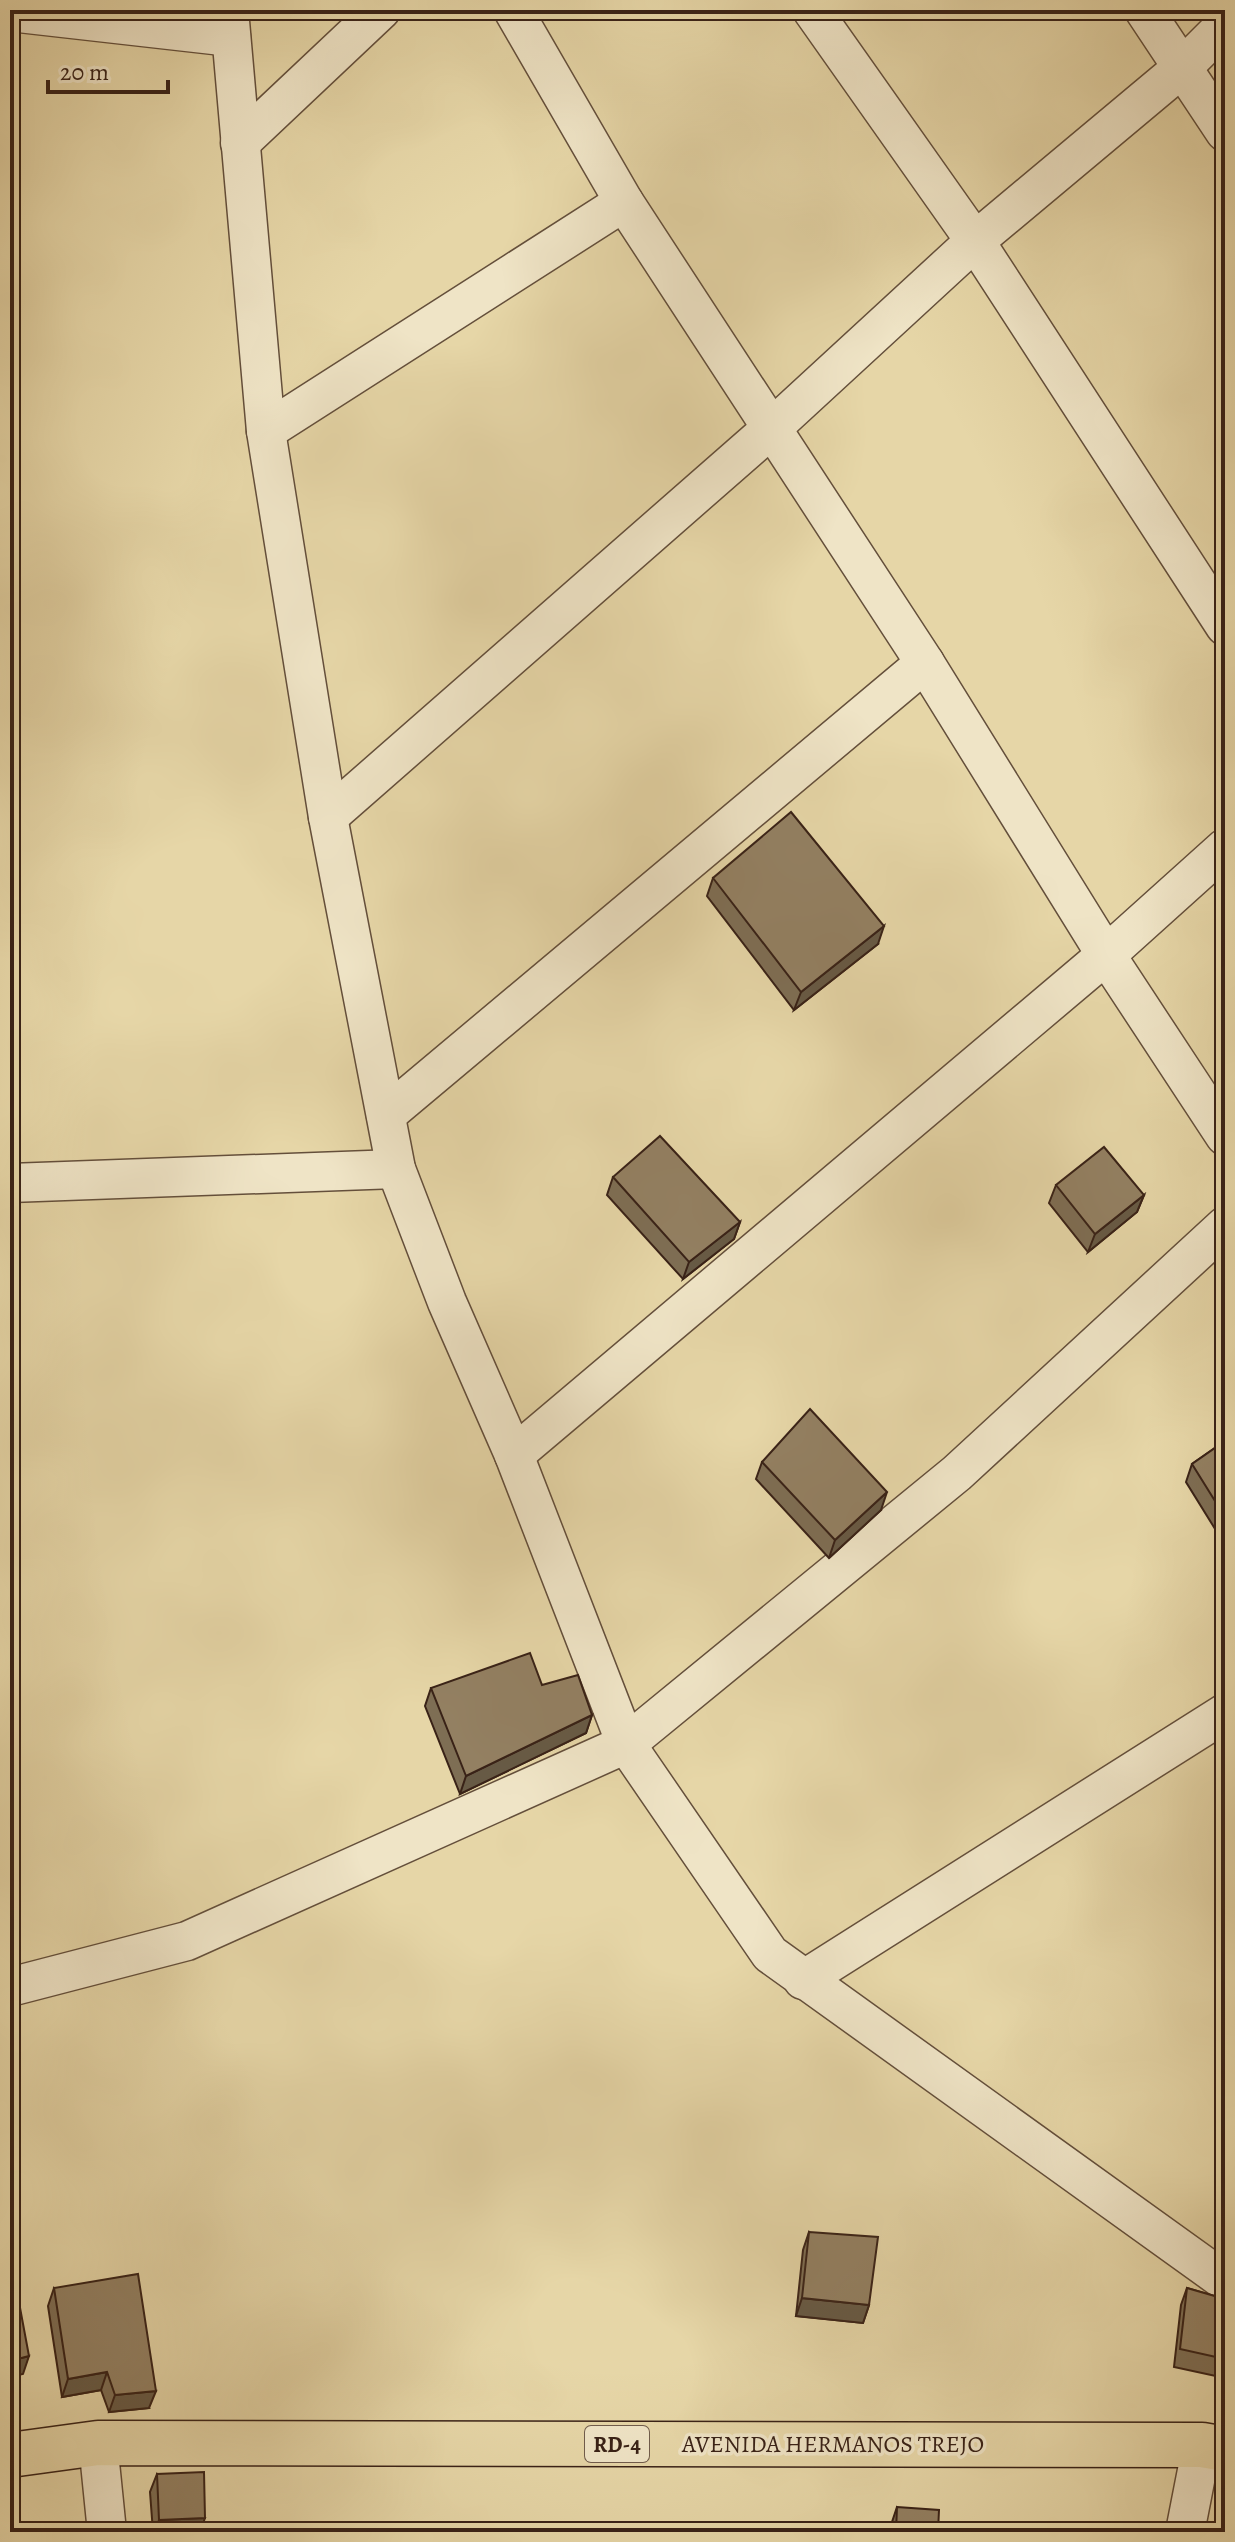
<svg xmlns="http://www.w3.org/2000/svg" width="1235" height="2542" font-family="Alegreya,serif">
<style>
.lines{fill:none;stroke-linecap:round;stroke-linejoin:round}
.minor-casing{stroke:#644f3b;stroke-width:41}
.primary-casing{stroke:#392217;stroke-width:47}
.minor{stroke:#efe4c6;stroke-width:38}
.primary{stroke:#e6d6a7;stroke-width:44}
.wall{fill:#7e6e54;stroke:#392217;stroke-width:2}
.shaded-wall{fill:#675a45;stroke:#392217;stroke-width:2}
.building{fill:#938062;stroke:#392217;stroke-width:2}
.labels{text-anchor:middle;stroke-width:7;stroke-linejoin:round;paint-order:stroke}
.shield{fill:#efe4c6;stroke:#705c4c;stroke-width:2}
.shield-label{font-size:22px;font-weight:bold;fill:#392217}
.street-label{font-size:24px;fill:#392217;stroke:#efe4c6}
</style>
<rect width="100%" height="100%" fill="#e6d6a7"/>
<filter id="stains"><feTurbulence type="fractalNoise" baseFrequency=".0025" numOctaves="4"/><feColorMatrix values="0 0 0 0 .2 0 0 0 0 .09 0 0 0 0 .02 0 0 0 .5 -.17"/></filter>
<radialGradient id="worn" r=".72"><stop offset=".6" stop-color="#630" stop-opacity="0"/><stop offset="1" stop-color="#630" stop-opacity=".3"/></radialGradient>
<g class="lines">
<!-- minor casing -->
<g class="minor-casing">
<g id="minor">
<polyline points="229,10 266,431 328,817 396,1169 447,1302 514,1455 626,1744 770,1954 1225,2281"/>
<polyline points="513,10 624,202 925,663 1106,955 1225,1136"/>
<polyline points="812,10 975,241 1225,626"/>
<polyline points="1144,10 1225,132"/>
<polyline points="10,12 231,37"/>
<polyline points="240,143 381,10"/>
<polyline points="266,431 624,202"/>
<polyline points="328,817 773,427 975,241 1183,67 1225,25"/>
<polyline points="386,1115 925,663"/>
<polyline points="10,1183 396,1169"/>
<polyline points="514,1455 1106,955 1225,848"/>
<polyline points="803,1980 1225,1713"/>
<polyline points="10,1987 187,1941 626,1744 957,1473 1225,1226"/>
<polyline points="98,2443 107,2532"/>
<polyline points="1185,2532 1202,2445"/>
</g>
</g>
<!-- primary casing -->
<g class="primary-casing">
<polyline id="primary" points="10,2455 98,2443 1202,2445 1225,2449"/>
</g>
<!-- minor -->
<use href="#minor" class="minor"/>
<!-- primary -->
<use href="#primary" class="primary"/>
</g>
<!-- wall -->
<g class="wall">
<polygon points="713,878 878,944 794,1010 707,896"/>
<polygon points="613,1177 740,1222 734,1239 683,1279 607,1195"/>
<polygon points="1056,1185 1144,1195 1137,1212 1088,1252 1049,1203"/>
<polygon points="1225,1441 1225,1545 1186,1482 1192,1464"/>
<polygon points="762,1462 881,1510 829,1558 756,1479"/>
<polygon points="542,1685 592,1715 586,1733 460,1794 425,1706 431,1688"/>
<polygon points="809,2232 869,2305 863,2323 796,2316 803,2250"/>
<polygon points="54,2288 149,2408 109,2412 101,2390 62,2397 48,2306"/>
<polygon points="1187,2288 1225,2299 1225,2378 1174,2367 1181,2305"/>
<polygon points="157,2474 200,2532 153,2532 150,2492"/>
<polygon points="897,2507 938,2532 890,2532 891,2525"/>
</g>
<!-- shaded-wall -->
<g class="shaded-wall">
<polygon points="884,926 878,944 794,1010 801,992"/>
<polygon points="1144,1195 1137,1212 1088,1252 1095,1234"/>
<polygon points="740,1222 734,1239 683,1279 689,1262"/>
<polygon points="887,1492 881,1510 829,1558 835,1540"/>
<polygon points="592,1715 586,1733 460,1794 466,1776"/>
<polygon points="802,2298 869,2305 863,2323 796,2316"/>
<polygon points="29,2356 23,2374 10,2377 10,2361"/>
<polygon points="107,2372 101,2390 62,2397 68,2379"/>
<polygon points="156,2391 149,2408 109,2412 115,2395"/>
<polygon points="205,2518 200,2532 155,2532 159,2520"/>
</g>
<!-- building -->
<g class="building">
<polygon points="791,812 884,926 801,992 713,878"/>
<polygon points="660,1136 740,1222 689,1262 613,1177"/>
<polygon points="1104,1147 1144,1195 1095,1234 1056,1185"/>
<polygon points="810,1409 887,1492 835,1540 762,1462"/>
<polygon points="1225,1441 1225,1517 1192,1464"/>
<polygon points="530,1653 542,1685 578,1675 592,1715 466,1776 431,1688"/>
<polygon points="809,2232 878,2237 869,2305 802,2298"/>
<polygon points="10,2254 29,2356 10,2361"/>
<polygon points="138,2274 156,2391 115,2395 107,2372 68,2379 54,2288"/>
<polygon points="1187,2288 1225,2299 1225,2359 1180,2349"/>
<polygon points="204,2472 205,2518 159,2520 157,2474"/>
<polygon points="897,2507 939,2510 938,2532 896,2532"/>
</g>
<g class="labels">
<!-- shield labels -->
<rect class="shield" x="585" y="2426" width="64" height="36" rx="6"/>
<g class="shield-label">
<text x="617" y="2452">RD-4</text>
</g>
<!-- street labels -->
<g class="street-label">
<text x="833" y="2452">AVENIDA HERMANOS TREJO</text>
</g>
</g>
<!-- margin -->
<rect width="1235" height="2542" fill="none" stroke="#e6d6a7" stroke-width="40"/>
<rect x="12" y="12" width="1211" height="2518" fill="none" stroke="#392217" stroke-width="4"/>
<rect x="20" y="20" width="1195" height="2502" fill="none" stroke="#392217" stroke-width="2"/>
<!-- scale -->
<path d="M48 80v12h120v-12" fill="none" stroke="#392217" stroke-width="4"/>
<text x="60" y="80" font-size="24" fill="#392217" stroke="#efe4c6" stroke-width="6" paint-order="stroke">20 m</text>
<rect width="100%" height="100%" filter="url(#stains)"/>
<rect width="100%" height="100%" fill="url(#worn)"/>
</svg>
